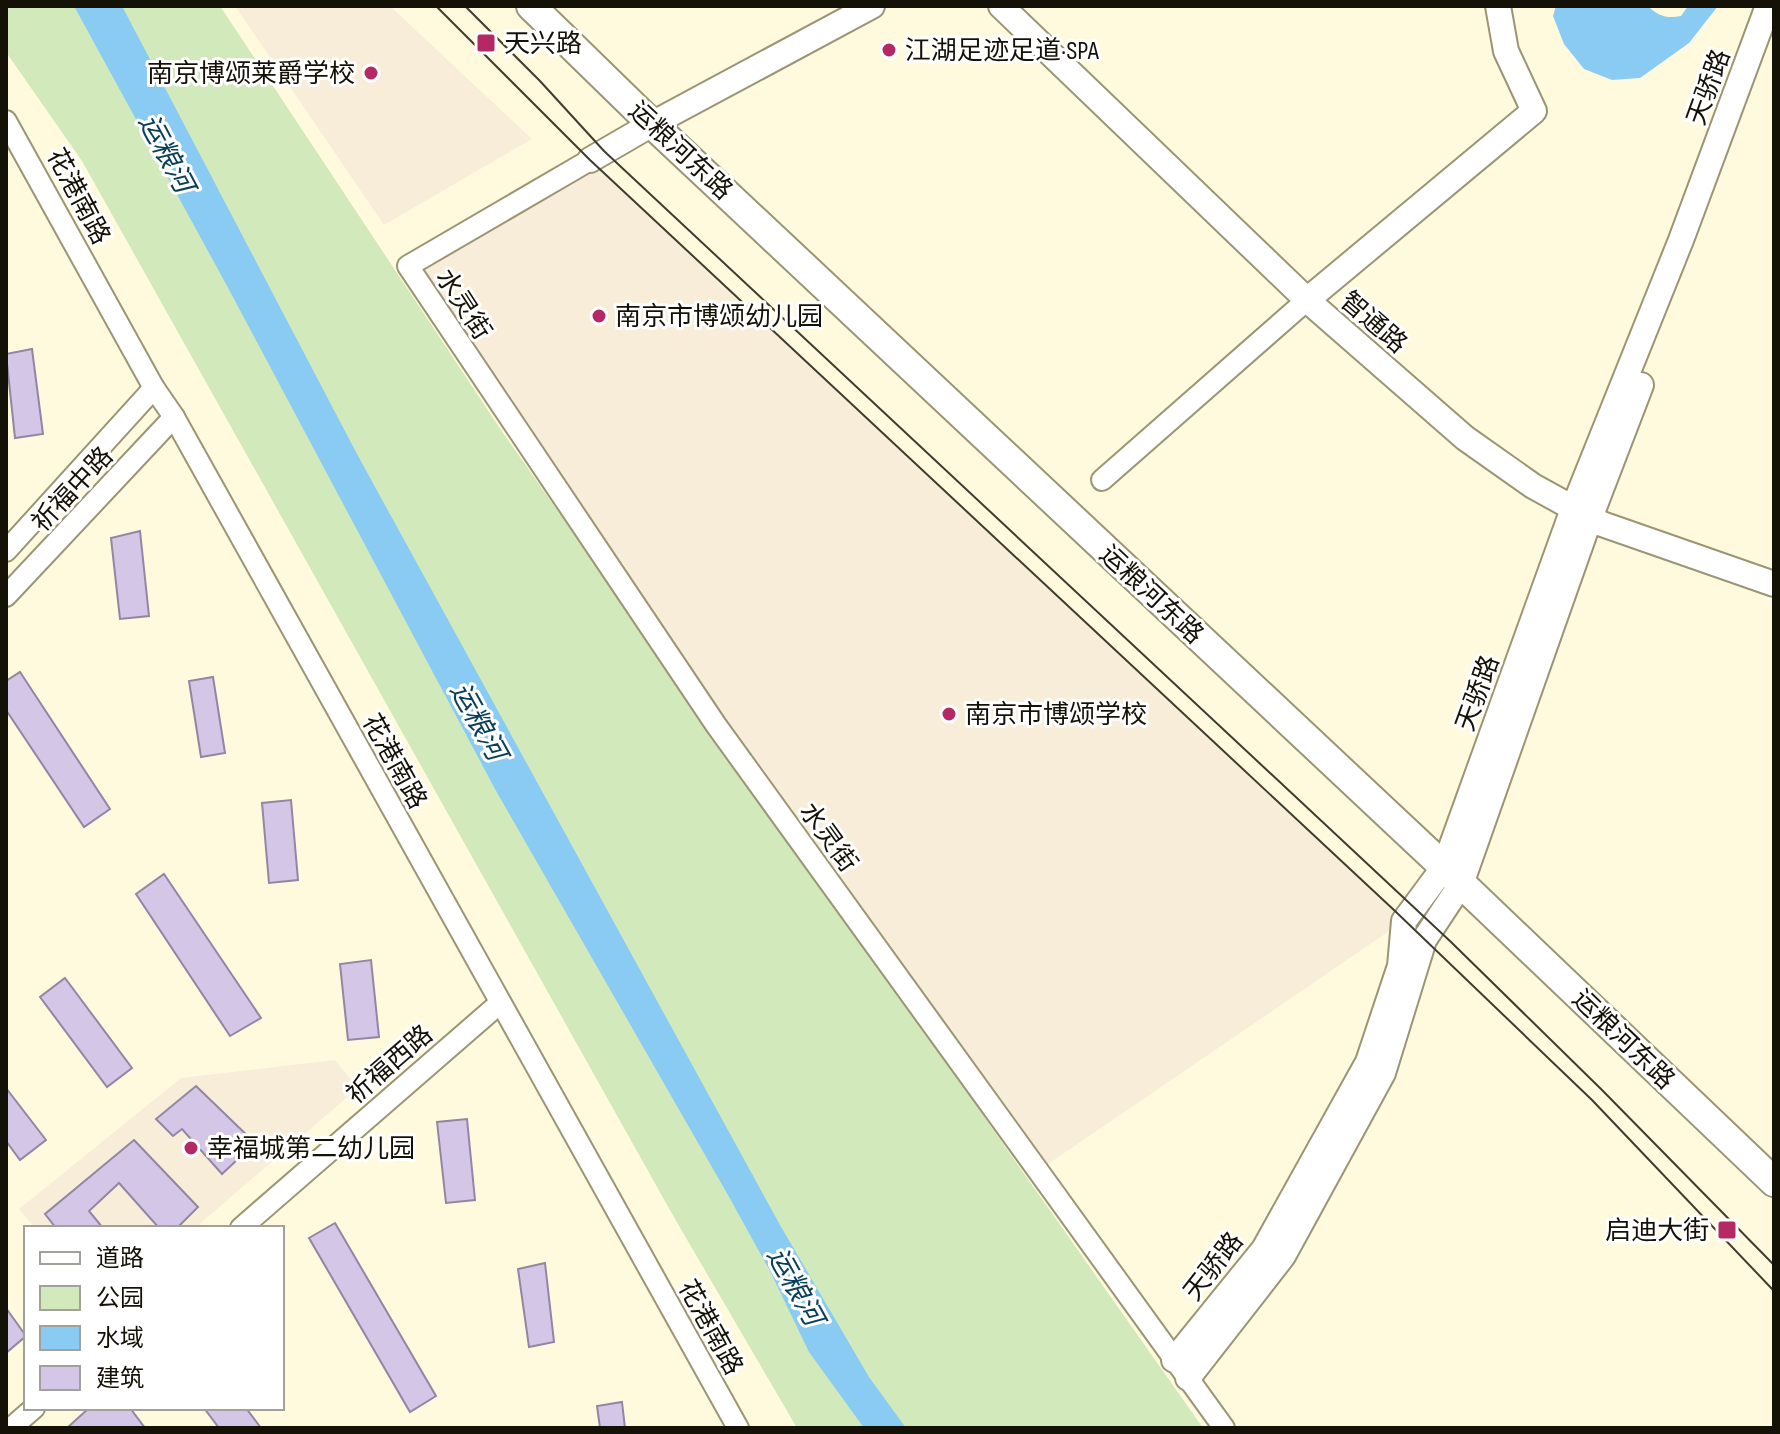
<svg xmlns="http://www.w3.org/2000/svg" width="1780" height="1434" font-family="'Sofia Sans Condensed','Noto Sans SC',sans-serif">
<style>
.education{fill:#f8edd9}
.green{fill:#d1e9bb}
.water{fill:#8acbf3}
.building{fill:#d3c6e6;stroke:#9286a3;stroke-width:2}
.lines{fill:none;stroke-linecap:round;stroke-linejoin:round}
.minor-casing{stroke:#9b9574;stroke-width:24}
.tertiary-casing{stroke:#9b9574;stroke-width:28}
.secondary-casing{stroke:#9b9574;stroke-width:32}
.minor{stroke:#fff;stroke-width:20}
.tertiary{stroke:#fff;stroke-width:24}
.secondary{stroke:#fff;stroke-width:28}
.tram{stroke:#3f3c2e;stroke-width:2}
.poi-dot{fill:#b42964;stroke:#fff;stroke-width:3}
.labels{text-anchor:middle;stroke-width:6;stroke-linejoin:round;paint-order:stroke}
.poi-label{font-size:26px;fill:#141106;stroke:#fff;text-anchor:start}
.street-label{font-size:26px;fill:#141106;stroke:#fff}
.water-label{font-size:28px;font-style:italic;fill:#093f5a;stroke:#fff}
</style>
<rect width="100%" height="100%" fill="#fffade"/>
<!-- education -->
<g class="education">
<polygon points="235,6 390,6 532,139 384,225"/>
<polygon points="590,160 1404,921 1038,1171 408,266"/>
<polygon points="335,1060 358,1088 195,1228 35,1228 19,1209 181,1078"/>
</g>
<!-- green -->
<polygon class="green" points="6,6 220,6 503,433 1203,1428 797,1428 675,1219 82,161 6,52"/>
<!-- water -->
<g class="water">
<polygon points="74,6 122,6 357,454 780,1225 869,1377 906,1428 864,1428 809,1352 770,1271 728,1195 495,789 226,284"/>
<path d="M1556,6H1648C1658,16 1667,19 1681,16L1688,6H1718L1689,43L1640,78L1612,80L1584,69L1564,44L1553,16Z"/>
</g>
<!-- building -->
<g class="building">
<polygon points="32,349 43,434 15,438 6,354"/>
<polygon points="140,531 149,616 120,619 111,538"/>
<polygon points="20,672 110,809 84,827 6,710 6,681"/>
<polygon points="213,677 225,753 201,757 189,681"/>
<polygon points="291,800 298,880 269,883 262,803"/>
<polygon points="164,874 261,1018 230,1036 136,894"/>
<polygon points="371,960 379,1037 348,1040 340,964"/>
<polygon points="65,978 132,1068 107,1087 40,997"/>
<polygon points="196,1086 255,1143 222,1174 182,1129 173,1136 156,1119"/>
<polygon points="6,1088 46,1140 20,1160 6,1141"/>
<polygon points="467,1119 475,1200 446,1203 437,1122"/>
<polygon points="134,1140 198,1207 177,1228 159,1228 119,1183 89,1211 103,1228 56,1228 45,1214"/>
<polygon points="335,1223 436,1396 410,1412 309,1238"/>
<polygon points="545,1263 554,1342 529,1347 518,1269"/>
<polygon points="6,1308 26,1336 6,1353"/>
<polygon points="622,1402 625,1428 600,1428 597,1406"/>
<polygon points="89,1408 130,1408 145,1428 67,1428"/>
<polygon points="204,1408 246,1408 261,1428 219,1428"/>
</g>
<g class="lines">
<!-- minor casing -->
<g class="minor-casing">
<g id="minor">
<polyline points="6,121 154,388 174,417 738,1428"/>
<polyline points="590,160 408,266 716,725 1224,1428"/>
<polyline points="1102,480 1307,300"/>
<polyline points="6,551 154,388"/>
<polyline points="6,596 174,417"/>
<polyline points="241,1228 500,1003"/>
<polyline points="11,1428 34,1408"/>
</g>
</g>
<!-- tertiary casing -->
<g class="tertiary-casing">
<g id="tertiary">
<polyline points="1001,6 1307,300 1465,438 1533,486 1602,524 1774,584"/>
<polyline points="590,160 652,124 872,6"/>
<polyline points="1307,300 1534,111 1506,51 1498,6"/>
<polyline points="1174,1360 1264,1249 1368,1062 1400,966 1404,921 1444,867 1573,509 1681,240 1768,6"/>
<polyline points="1188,1378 1283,1256 1383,1073 1424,940 1461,884 1590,518 1641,385"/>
</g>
</g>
<!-- secondary casing -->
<g class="secondary-casing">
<polyline id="secondary" points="531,6 652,124 1444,867 1774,1182"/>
</g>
<!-- minor -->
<use href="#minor" class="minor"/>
<!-- tertiary -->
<use href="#tertiary" class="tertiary"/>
<!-- secondary -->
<use href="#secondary" class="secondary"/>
<!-- tram -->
<g class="tram">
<polyline points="436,6 590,160 1395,911 1592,1100 1774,1291"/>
<polyline points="465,6 540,81 604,151 1451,942 1602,1090 1774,1265"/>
</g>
</g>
<!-- markers -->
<g class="poi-dot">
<rect x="476" y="33" width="20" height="20" rx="4"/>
<circle cx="889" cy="50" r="8"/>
<circle cx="371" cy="73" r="8"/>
<circle cx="599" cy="316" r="8"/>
<circle cx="949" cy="714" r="8"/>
<circle cx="191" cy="1148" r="8"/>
<rect x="1717" y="1220" width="20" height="20" rx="4"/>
</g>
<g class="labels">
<!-- poi labels -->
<g class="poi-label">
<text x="504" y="52">天兴路</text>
<text x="905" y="59">江湖足迹足道·SPA</text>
<text x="355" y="82" text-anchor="end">南京博颂莱爵学校</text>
<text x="615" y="325">南京市博颂幼儿园</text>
<text x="965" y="723">南京市博颂学校</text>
<text x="207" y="1157">幸福城第二幼儿园</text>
<text x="1709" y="1239" text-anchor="end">启迪大街</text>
</g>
<!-- street labels -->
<g class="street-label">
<text transform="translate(1708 87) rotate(-70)" y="9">天骄路</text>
<text transform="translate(681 150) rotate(43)" y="9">运粮河东路</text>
<text transform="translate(79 196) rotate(62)" y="9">花港南路</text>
<text transform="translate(464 304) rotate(57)" y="9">水灵街</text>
<text transform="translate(1374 322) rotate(41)" y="9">智通路</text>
<text transform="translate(72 489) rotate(-47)" y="9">祈福中路</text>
<text transform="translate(1152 594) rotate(43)" y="9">运粮河东路</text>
<text transform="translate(1477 693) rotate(-70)" y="9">天骄路</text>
<text transform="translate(395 761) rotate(61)" y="9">花港南路</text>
<text transform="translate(829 837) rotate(54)" y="9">水灵街</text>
<text transform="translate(1624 1039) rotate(44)" y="9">运粮河东路</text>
<text transform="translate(389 1064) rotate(-41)" y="9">祈福西路</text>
<text transform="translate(1213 1266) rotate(-52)" y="9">天骄路</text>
<text transform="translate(711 1327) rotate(61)" y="9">花港南路</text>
</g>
<!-- water labels -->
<g class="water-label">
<text transform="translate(167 153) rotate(62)" y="10">运粮河</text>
<text transform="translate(479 721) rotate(61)" y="10">运粮河</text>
<text transform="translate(796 1286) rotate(61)" y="10">运粮河</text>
</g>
</g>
<!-- border -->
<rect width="1780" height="1434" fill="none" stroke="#141106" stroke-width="16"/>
<!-- legend -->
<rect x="24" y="1226" width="260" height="184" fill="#ffffff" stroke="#a1a09b" stroke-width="2"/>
<rect x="40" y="1252" width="40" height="12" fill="#ffffff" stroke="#a1a09b" stroke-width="2"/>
<text x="96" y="1266" font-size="24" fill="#141106">道路</text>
<rect x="40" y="1286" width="40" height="24" fill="#d1e9bb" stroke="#a1a09b" stroke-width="2"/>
<text x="96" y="1306" font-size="24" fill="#141106">公园</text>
<rect x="40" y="1326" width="40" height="24" fill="#8acbf3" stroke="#a1a09b" stroke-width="2"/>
<text x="96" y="1346" font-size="24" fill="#141106">水域</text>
<rect x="40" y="1366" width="40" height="24" fill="#d3c6e6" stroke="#a1a09b" stroke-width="2"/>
<text x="96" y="1386" font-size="24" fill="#141106">建筑</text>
</svg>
